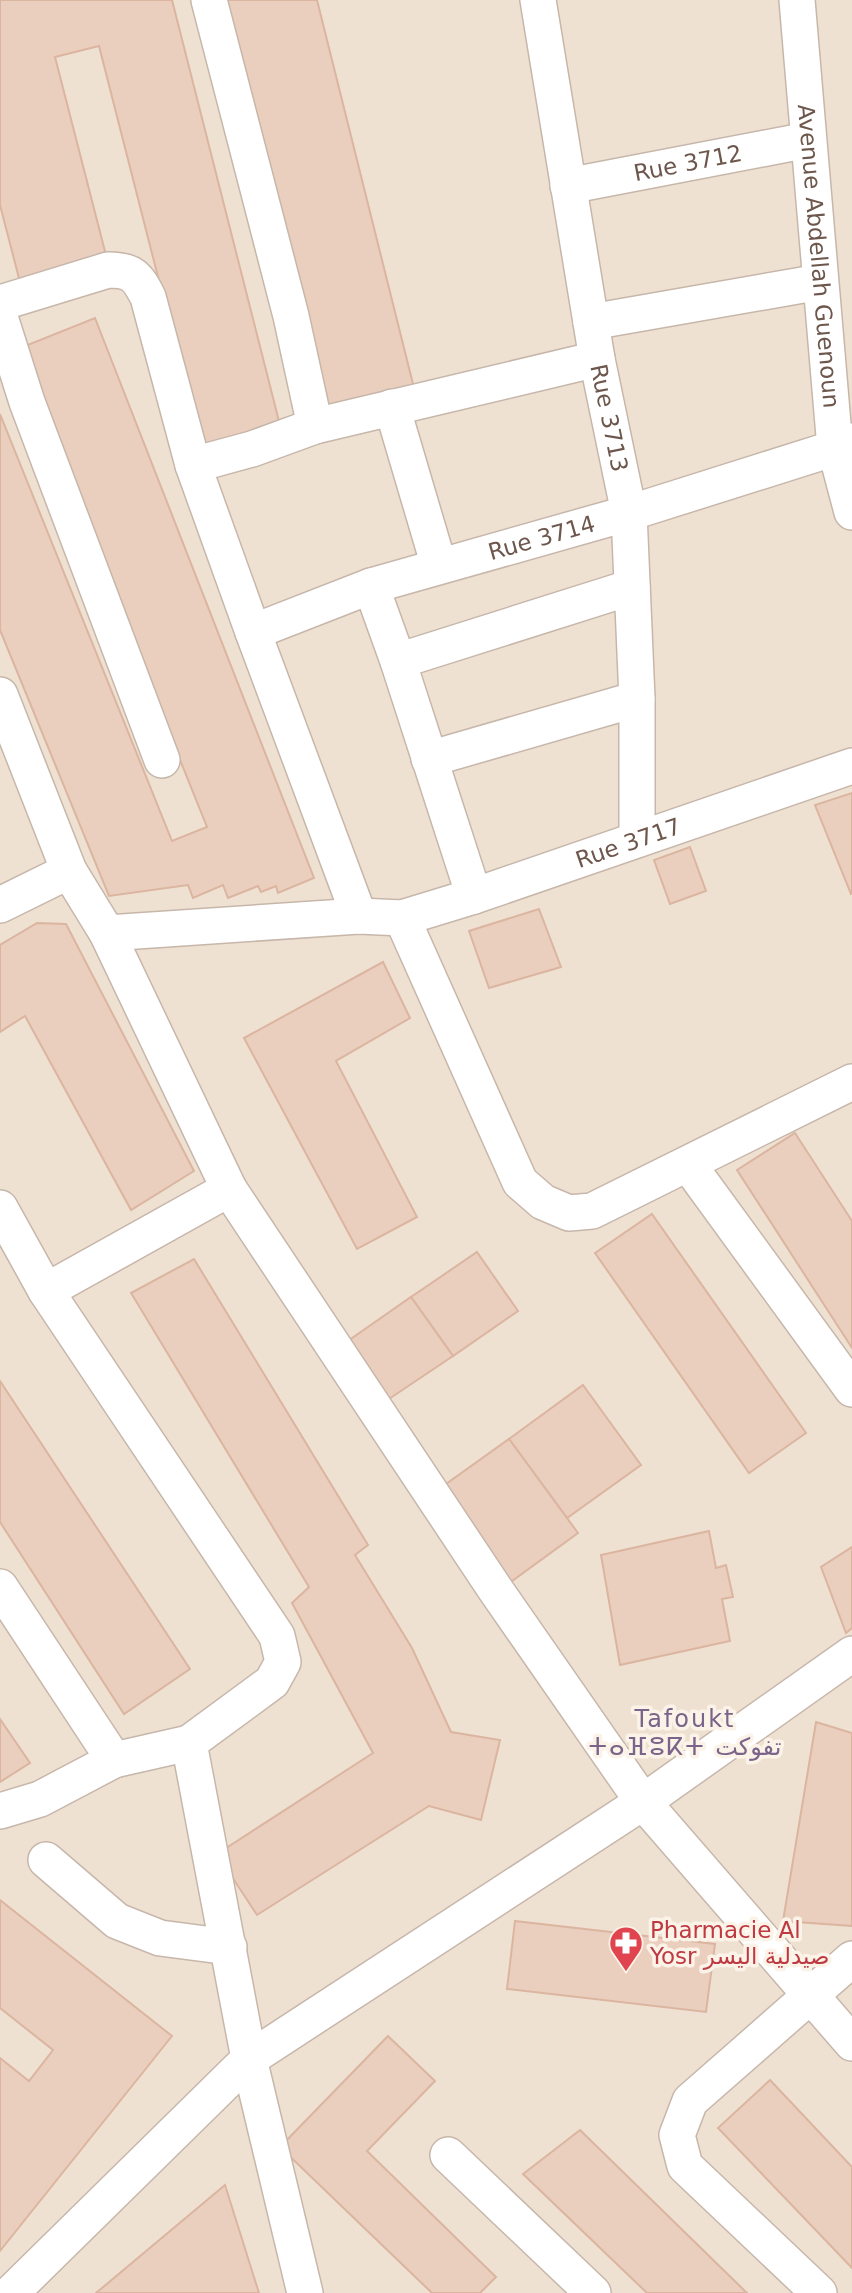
<svg xmlns="http://www.w3.org/2000/svg" width="852" height="2293" font-family="'DejaVu Sans','Noto Sans Arabic','Noto Sans Tifinagh',sans-serif">
<style>
.residential{fill:#efe1d2}
.building{fill:#eacebe;stroke:#dbb5a0;stroke-width:2}
.lines{fill:none;stroke-linecap:round;stroke-linejoin:round}
.street-casing{stroke:#c7b7ab;stroke-width:38}
.street{stroke:#fff;stroke-width:35}
.labels{text-anchor:middle;stroke-width:7;stroke-linejoin:round;paint-order:stroke}
.street-label{font-size:23px;fill:#6d574c;stroke:#fcf3e8}
.health-label{font-size:23px;fill:#be3a42;stroke:#fcf3e8;text-anchor:start}
.neighbourhood-label{font-size:24px;letter-spacing:2px;fill:#7b6489;stroke:#fcf3e8}
</style>
<rect width="100%" height="100%" fill="#f8efe2"/>
<!-- residential -->
<rect class="residential" x="0" y="0" width="852" height="2293"/>
<!-- building -->
<g class="building">
<polygon points="0,0 172,0 283,437 204,457 99,46 55,57 108,263 21,286 0,205"/>
<polygon points="226,0 317,0 416,396 330,417"/>
<polygon points="95,318 314,878 278,893 276,886 261,892 258,886 228,898 223,885 193,898 188,885 109,896 0,630 0,414 172,841 207,827 15,350"/>
<polygon points="852,793 852,894 851,894 815,805"/>
<polygon points="690,847 706,891 670,904 654,860"/>
<polygon points="539,909 561,967 489,988 469,931"/>
<polygon points="37,923 66,924 194,1171 131,1210 25,1016 0,1032 0,945"/>
<polygon points="383,962 410,1018 336,1061 417,1217 357,1249 244,1038"/>
<polygon points="795,1133 852,1221 852,1348 737,1170"/>
<polygon points="652,1214 806,1433 749,1473 595,1253"/>
<polygon points="477,1252 518,1311 453,1356 411,1297"/>
<polygon points="194,1259 368,1545 355,1555 412,1648 451,1732 500,1740 481,1820 429,1806 257,1915 217,1854 373,1753 292,1603 309,1587 131,1293"/>
<polygon points="411,1297 453,1356 386,1401 345,1343"/>
<polygon points="0,1381 190,1669 124,1714 0,1522"/>
<polygon points="583,1385 641,1465 567,1518 509,1439"/>
<polygon points="509,1439 578,1533 508,1584 439,1489"/>
<polygon points="709,1531 716,1568 726,1565 733,1597 722,1599 730,1641 620,1665 601,1555"/>
<polygon points="852,1547 852,1628 846,1633 821,1567"/>
<polygon points="0,1719 30,1763 0,1782"/>
<polygon points="816,1722 852,1733 852,1926 783,1921"/>
<polygon points="0,1900 172,2036 0,2251 0,2058 29,2081 53,2050 0,2008"/>
<polygon points="515,1921 715,1944 706,2012 507,1989"/>
<polygon points="388,2036 435,2081 367,2151 496,2277 480,2293 432,2293 280,2147"/>
<polygon points="770,2080 852,2167 852,2268 718,2128"/>
<polygon points="580,2130 747,2293 647,2293 523,2174"/>
<polygon points="225,2185 259,2293 96,2293"/>
</g>
<g class="lines">
<!-- street casing -->
<g class="street-casing">
<g id="street">
<polyline points="209,0 291,316 315,426"/>
<path id="s1" d="M538,0L597,359L629,513L637,699V839"/>
<path id="s2" d="M797,0L835,448L852,512"/>
<path id="s3" d="M568,186L808,140"/>
<path d="M0,303L108,270C133,270 137,276 148,297L193,465L253,632L359,916"/>
<polyline points="0,317 27,402 162,760"/>
<polyline points="591,322 820,282"/>
<polyline points="392,407 439,566"/>
<polyline points="193,465 252,449 315,426 597,359"/>
<polyline points="371,586 398,661 474,896"/>
<path id="s4" d="M253,632L371,586L629,513L835,448L852,441"/>
<polyline points="398,661 632,587"/>
<polyline points="0,695 69,871"/>
<polyline points="429,759 637,699"/>
<polyline points="0,905 69,871 107,933 229,1189 495,1589 643,1802 852,1654"/>
<polyline points="402,918 520,1182 543,1202 569,1213 592,1211 852,1082"/>
<path id="s5" d="M107,933L359,916L402,918L474,896L852,766"/>
<polyline points="688,1164 852,1389"/>
<polyline points="0,1208 46,1291 277,1636 283,1662 272,1682 189,1743 249,2059 11,2293"/>
<polyline points="46,1291 229,1189"/>
<polyline points="0,1587 114,1760 189,1743"/>
<polyline points="0,1811 40,1799 114,1760"/>
<polyline points="46,1860 117,1921 160,1938 229,1947"/>
<polyline points="448,2155 593,2293"/>
<polyline points="305,2293 249,2059 643,1802 852,2043"/>
<polyline points="819,2293 685,2166 677,2135 690,2101 852,1959"/>
</g>
</g>
<!-- street -->
<use href="#street" class="street"/>
</g>
<!-- icons -->
<defs>
<g id="pharmacy-pin" transform="scale(1.75)"><path d="M0 17L-7.5 6A9.5 9.5 0 1 1 7.5 6Z" fill="#e0444e" stroke="#fcf3e8"/><path d="M-2-6h4v4h4v4h-4v4h-4v-4h-4v-4h4Z" fill="#fff"/></g>
</defs>
<g fill-rule="evenodd">
<use href="#pharmacy-pin" x="626" y="1943"/>
</g>
<g class="labels">
<!-- street labels -->
<g class="street-label">
<text dy="8" stroke="none"><textPath href="#s3" startOffset="122">Rue 3712</textPath></text>
<text dy="8" stroke="none"><textPath href="#s2" startOffset="257">Avenue Abdellah Guenoun</textPath></text>
<text dy="8" stroke="none"><textPath href="#s1" startOffset="424">Rue 3713</textPath></text>
<text dy="8" stroke="none"><textPath href="#s4" startOffset="304">Rue 3714</textPath></text>
<text dy="8" stroke="none"><textPath href="#s5" startOffset="534">Rue 3717</textPath></text>
</g>
<!-- health labels -->
<g class="health-label">
<text x="650" y="1938">Pharmacie Al<tspan x="650" dy="26">Yosr صيدلية اليسر</tspan></text>
</g>
<!-- neighbourhood labels -->
<g class="neighbourhood-label">
<text x="685" y="1727">Tafoukt<tspan x="685" dy="28">ⵜⴰⴼⵓⴽⵜ تفوكت</tspan></text>
</g>
</g>
</svg>
